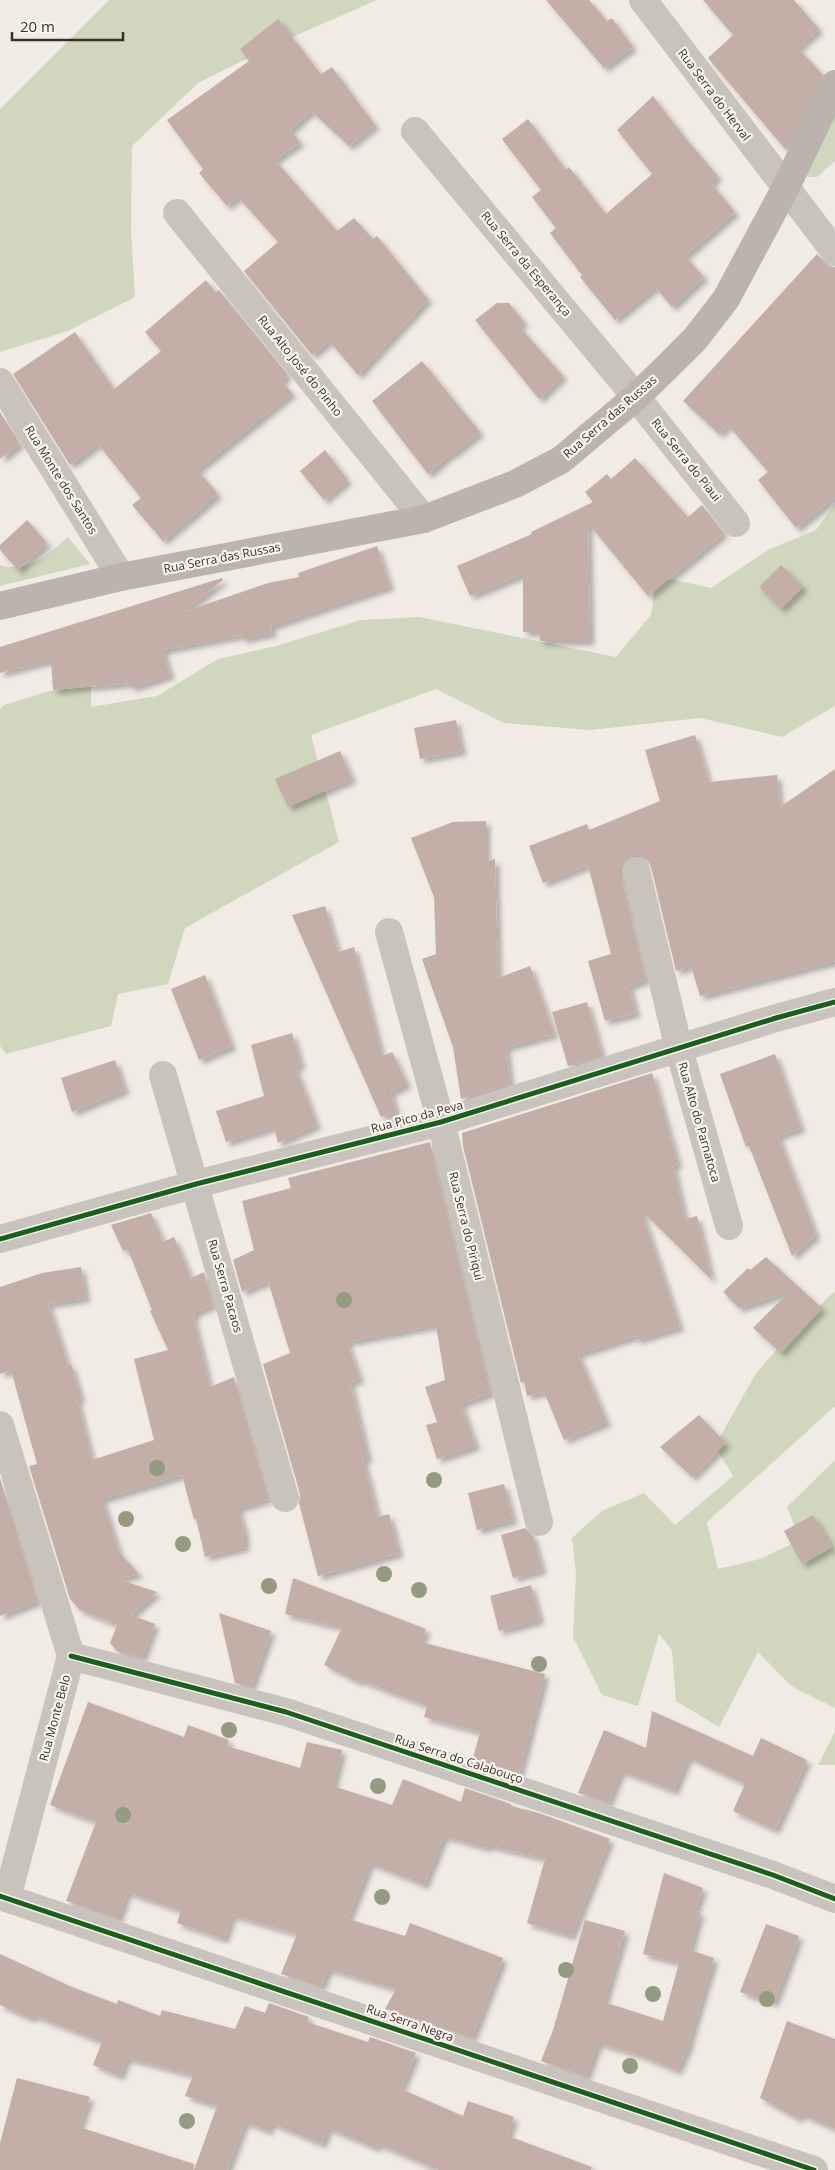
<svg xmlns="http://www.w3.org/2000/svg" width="835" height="2170" font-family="'Open Sans',sans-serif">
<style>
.green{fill:#d1d6bf}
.building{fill:#c3afa7;filter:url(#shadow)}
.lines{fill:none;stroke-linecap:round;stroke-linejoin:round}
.minor{stroke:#c9c3be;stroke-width:28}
.secondary{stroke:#bab3ae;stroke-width:28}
.cycleway-casing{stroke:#fbf5ee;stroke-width:8}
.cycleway{stroke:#1b5e20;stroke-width:5}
.tree{fill:#959b80}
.labels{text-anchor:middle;stroke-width:4.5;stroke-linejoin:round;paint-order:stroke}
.street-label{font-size:12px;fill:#3b302b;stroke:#fbf5ee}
</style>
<defs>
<filter id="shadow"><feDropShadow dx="4.5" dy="4.5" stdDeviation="2.5" flood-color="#0004"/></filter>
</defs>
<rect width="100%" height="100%" fill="#f0ebe5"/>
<!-- green -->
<g class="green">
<polygon points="109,0 377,0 281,42 198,83 132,146 131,230 135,297 68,331 0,352 0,109"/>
<polygon points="835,89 835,161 817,177 793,177"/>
<polygon points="835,504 835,706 782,737 700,718 590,730 504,723 436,689 311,735 339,842 185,928 168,984 118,994 111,1026 6,1054 0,1046 0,709 4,705 53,690 91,686 91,707 157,696 218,659 276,646 361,620 419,617 616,657 651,615 657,576 711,588 768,550 816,530"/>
<path d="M68,537L90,564L0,586V565C28,574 48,554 68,537Z"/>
<polygon points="835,1291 835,1406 707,1522 718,1569 760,1559 800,1540 787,1507 835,1460 835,1708 791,1686 758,1652 719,1727 676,1701 672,1650 659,1634 638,1706 602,1695 573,1637 576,1574 572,1538 602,1511 644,1493 675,1525 733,1476 715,1446 756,1373 794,1330"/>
<polygon points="835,1732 835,1765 818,1765"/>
</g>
<!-- building -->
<g class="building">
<polygon points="546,0 589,0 607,21 612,18 633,47 604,68"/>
<polygon points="703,0 794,0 819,29 798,48 823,75 786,150 708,58 733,35"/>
<polygon points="278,19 321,74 332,67 375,125 349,146 311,111 290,130 300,142 275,160 337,231 354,218 373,239 377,236 428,299 358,375 329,341 312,355 244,271 278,242 238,197 227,206 199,173 203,169 167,120 249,61 240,49"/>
<polygon points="653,96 686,139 718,176 711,183 735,212 685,256 704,277 672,307 655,287 615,320 580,277 582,275 550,233 556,228 532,197 541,190 502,139 528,119 566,170 569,167 606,214 652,174 617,130"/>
<polygon points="817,254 829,266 835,267 835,497 796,528 758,480 768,472 728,425 719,434 683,401"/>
<polygon points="206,280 216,293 219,290 288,375 281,381 292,393 197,470 218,494 163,541 132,505 141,498 98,444 70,465 13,374 75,332 114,389 161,351 145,332"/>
<polygon points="497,303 509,303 524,322 519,326 563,376 539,399 475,320"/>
<polygon points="422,361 480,432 453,454 452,453 428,474 372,401"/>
<polygon points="0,412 20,444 0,459"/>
<polygon points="325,450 348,480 324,500 300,471"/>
<polygon points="635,458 688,517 702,505 724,533 648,596 588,523 590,641 540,641 539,632 523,632 523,574 470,596 457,566 532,534 531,532 593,502 585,492 607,474 611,479"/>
<polygon points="27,520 47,543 18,570 0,550 0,545"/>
<polygon points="377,546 390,586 271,626 272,633 242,639 241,635 163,650 170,675 131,688 130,683 53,690 51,660 0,673 0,647 222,578 223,580 183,612 268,583 299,577 298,573"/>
<polygon points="781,565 803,587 781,609 759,587"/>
<polygon points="456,720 462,751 420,759 414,728"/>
<polygon points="695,735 709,782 777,775 780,807 835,769 835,961 700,996 691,966 676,971 651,867 648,861 641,856 632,856 626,859 621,866 621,875 646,980 629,986 636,1013 605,1021 588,961 611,954 588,865 543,883 529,846 587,824 589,830 660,801 645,750"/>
<polygon points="340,751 352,779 288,807 275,779"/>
<polygon points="486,821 486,862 495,859 498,978 530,966 554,1034 506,1047 510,1084 461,1099 453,1047 422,959 436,954 434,897 411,838 453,822"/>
<polygon points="325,906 338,952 354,947 382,1056 392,1052 407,1084 391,1092 396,1112 381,1117 292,915"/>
<polygon points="205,975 232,1046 199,1060 171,989"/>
<polygon points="587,1002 602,1056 568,1066 552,1012"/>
<polygon points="292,1033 301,1065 295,1067 317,1125 278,1143 274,1127 226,1142 216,1111 264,1096 251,1045"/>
<polygon points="775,1054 801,1128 778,1136 816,1235 792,1256 749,1146 746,1147 720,1074"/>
<polygon points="115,1060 125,1090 72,1112 61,1078"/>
<polygon points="652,1073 678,1164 673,1165 685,1219 697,1216 712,1280 641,1210 680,1327 636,1340 635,1336 578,1354 607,1422 564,1440 544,1392 527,1396 524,1382 521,1383 463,1146 462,1133"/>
<polygon points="430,1142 491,1393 461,1404 476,1446 437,1459 426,1425 437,1422 425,1387 445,1380 436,1325 347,1342 360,1379 350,1382 368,1458 363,1460 378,1517 389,1514 399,1553 318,1576 299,1503 300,1494 263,1364 290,1353 268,1281 242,1292 233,1260 254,1250 242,1201 291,1188 288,1178"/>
<polygon points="151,1213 163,1242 174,1237 191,1278 204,1272 213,1305 194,1313 195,1316 193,1317 210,1387 234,1377 269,1499 238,1508 245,1534 245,1547 205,1557 196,1519 194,1520 182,1475 102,1499 119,1552 139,1574 118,1579 157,1592 131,1615 155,1624 142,1658 118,1652 110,1643 117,1625 80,1610 70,1599 29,1466 37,1464 11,1370 0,1374 0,1287 42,1273 81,1267 86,1298 48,1304 68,1365 71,1364 81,1398 77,1399 92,1460 154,1440 134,1359 168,1350 150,1311 152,1310 128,1250 123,1251 111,1225"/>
<polygon points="766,1257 822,1308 781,1353 753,1328 789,1292 739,1308 723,1292 748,1268 750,1270"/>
<polygon points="699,1415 726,1443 692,1477 660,1447"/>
<polygon points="0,1478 38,1601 0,1616"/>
<polygon points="504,1484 513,1520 477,1530 468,1493"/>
<polygon points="813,1515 832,1547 802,1564 784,1531"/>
<polygon points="525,1528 533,1536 542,1570 513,1578 501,1535"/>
<polygon points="293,1578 426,1629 421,1642 545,1674 519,1774 473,1758 480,1732 424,1717 427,1706 359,1680 358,1682 324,1665 342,1628 285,1614"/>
<polygon points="531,1585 540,1620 499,1631 490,1596"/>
<polygon points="219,1613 271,1631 251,1687 235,1683"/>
<polygon points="88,1702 184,1737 188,1725 229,1740 227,1746 300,1768 307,1742 342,1750 333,1786 392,1805 403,1779 461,1802 465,1788 511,1804 511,1806 539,1813 610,1839 571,1936 527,1923 545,1859 488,1845 487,1848 444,1836 424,1885 370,1863 348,1919 405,1936 410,1923 503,1958 472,2038 385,2009 396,1989 328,1969 321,1987 281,1974 297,1934 232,1915 224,1939 177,1923 181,1911 127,1892 118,1919 66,1901 96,1822 50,1805"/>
<polygon points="652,1711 753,1756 761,1738 807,1760 775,1830 733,1811 745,1784 688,1757 674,1791 621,1771 608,1803 578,1793 604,1730 646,1748"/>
<polygon points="664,1873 703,1888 695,1911 700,1912 690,1950 714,1958 689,2041 690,2042 677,2071 642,2056 598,2043 586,2077 541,2061 553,2030 585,1920 625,1931 604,2002 663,2021 679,1963 643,1954"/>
<polygon points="766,1924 799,1936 774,2003 740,1992"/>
<polygon points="0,1954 72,1987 117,2004 118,2000 160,2016 162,2010 235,2029 245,2006 265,2013 269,2003 309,2017 307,2022 368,2042 370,2037 416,2053 401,2089 463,2116 468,2101 514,2117 508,2136 592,2167 591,2170 439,2170 378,2144 376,2148 328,2128 322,2144 271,2123 268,2131 245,2122 227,2170 194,2170 217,2106 185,2096 193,2075 127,2058 120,2076 93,2065 102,2042 33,2015 32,2019 0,2005"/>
<polygon points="787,2021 835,2039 835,2129 801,2114 798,2119 760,2098"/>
<polygon points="17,2078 90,2097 79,2127 194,2164 193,2170 0,2170 0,2143"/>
</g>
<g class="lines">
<!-- minor -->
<g class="minor">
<polyline points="643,0 835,252"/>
<polyline points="415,131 636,397 736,523"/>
<polyline points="177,213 424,519"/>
<polyline points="0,382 121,577"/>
<polyline points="636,871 679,1049 729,1226"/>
<polyline points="389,932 441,1122 539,1522"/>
<polyline points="163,1075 285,1498"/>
<polyline points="0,1239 196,1184 441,1122 776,1018 835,1002"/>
<polyline points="0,1425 71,1656 7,1898"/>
<polyline points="71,1656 286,1712 773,1875 835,1899"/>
<polyline points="0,1896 814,2170"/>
</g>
<!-- secondary -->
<polyline class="secondary" points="0,606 121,577 424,519 515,484 561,460 636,397 668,366 695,339 726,299 785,189 835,84"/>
<!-- cycleway casing -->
<g class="cycleway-casing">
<g id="cycleway">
<polyline points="0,1239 196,1184 441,1122 776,1018 835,1002"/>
<polyline points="71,1656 286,1712 773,1875 835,1899"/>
<polyline points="0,1896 814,2170"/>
</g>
</g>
<!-- cycleway -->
<use href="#cycleway" class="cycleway"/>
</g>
<!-- trees -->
<g class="tree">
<circle cx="344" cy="1300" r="8"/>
<circle cx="157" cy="1468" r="8"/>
<circle cx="434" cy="1480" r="8"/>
<circle cx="126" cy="1519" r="8"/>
<circle cx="183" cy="1544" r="8"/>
<circle cx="384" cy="1574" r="8"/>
<circle cx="269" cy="1586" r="8"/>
<circle cx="419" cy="1590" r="8"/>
<circle cx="539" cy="1664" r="8"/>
<circle cx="229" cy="1730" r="8"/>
<circle cx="378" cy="1786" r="8"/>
<circle cx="123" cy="1815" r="8"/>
<circle cx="382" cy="1897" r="8"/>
<circle cx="566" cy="1970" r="8"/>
<circle cx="653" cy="1994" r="8"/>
<circle cx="767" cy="1999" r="8"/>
<circle cx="630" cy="2066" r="8"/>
<circle cx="187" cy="2121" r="8"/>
</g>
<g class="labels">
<!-- street labels -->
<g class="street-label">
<text transform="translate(714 95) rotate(53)" y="4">Rua Serra do Herval</text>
<text transform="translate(526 264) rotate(50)" y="4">Rua Serra da Esperança</text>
<text transform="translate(300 366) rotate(51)" y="4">Rua Alto José do Pinho</text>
<text transform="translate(610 417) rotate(-41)" y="4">Rua Serra das Russas</text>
<text transform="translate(686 460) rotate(51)" y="4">Rua Serra do Piaui</text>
<text transform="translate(61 480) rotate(58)" y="4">Rua Monte dos Santos</text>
<text transform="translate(222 558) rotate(-11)" y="4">Rua Serra das Russas</text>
<text transform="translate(417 1117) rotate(-15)" y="4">Rua Pico da Peva</text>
<text transform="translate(699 1122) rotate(74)" y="4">Rua Alto do Parnatoca</text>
<text transform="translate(466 1226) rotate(76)" y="4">Rua Serra do Piriqui</text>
<text transform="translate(225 1286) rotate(74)" y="4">Rua Serra Pacaos</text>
<text transform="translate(55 1718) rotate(-75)" y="4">Rua Monte Belo</text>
<text transform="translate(459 1759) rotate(18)" y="4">Rua Serra do Calabouço</text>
<text transform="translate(410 2023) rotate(19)" y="4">Rua Serra Negra</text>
</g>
</g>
<!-- scale -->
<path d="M12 32v8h111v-8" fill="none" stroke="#3b302b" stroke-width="2.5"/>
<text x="20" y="32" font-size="15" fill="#3b302b" stroke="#fbf5ee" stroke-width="4" paint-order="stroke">20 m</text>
</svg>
